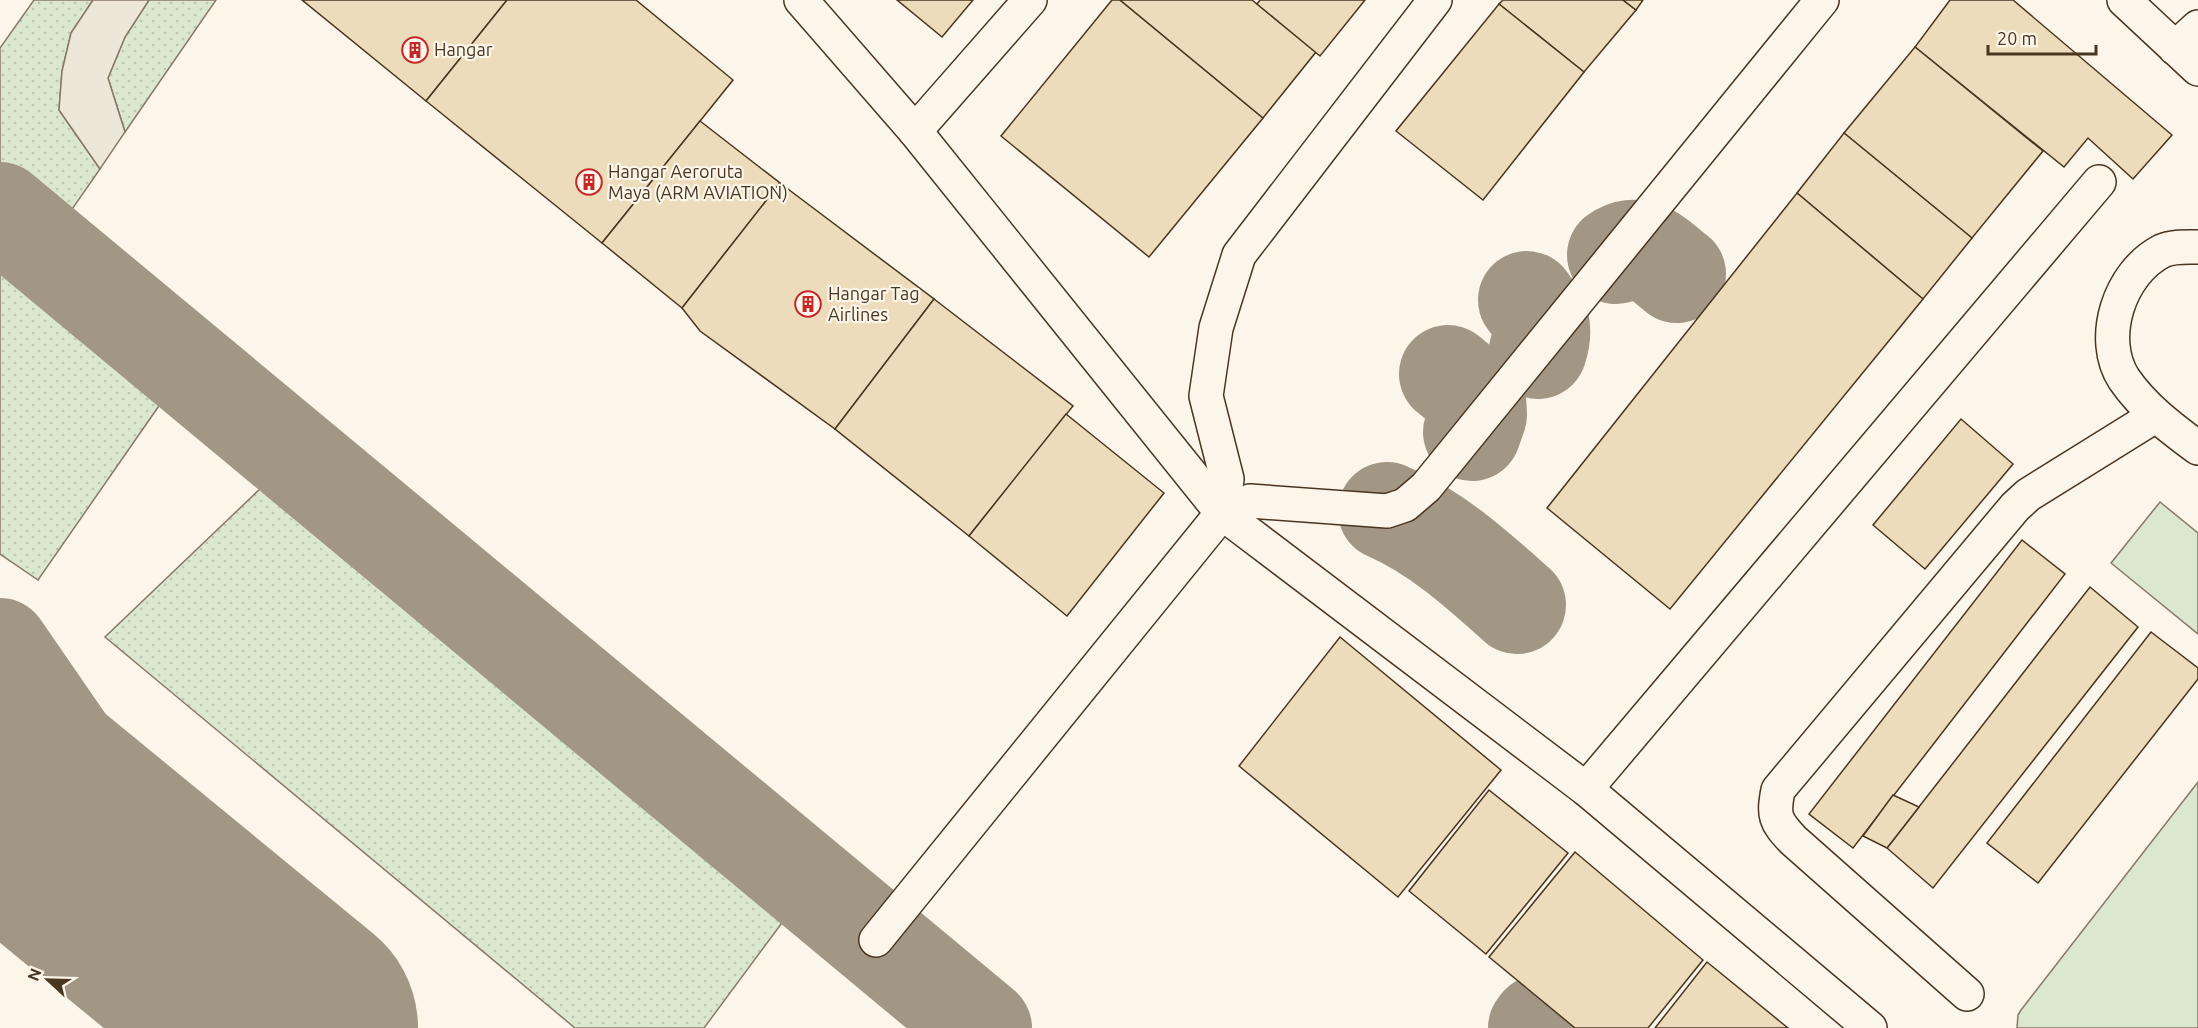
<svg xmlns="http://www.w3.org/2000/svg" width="2198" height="1028" font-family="Ubuntu,sans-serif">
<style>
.grass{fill:url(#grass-dots);stroke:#887966;stroke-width:1.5}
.park{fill:#dce7d0;stroke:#887966;stroke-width:1.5}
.parking{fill:#ede7d9;stroke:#887966;stroke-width:1.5}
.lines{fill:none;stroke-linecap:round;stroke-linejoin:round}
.taxiway{stroke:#a29684;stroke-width:98}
.runway{stroke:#a29684;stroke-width:244}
.building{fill:#ecdcbc;stroke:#4a3520;stroke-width:1.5}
.minor-casing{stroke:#4a3520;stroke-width:36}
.major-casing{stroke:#4a3520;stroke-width:36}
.minor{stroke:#fbf6e9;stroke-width:33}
.major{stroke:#fbf6e9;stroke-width:33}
.labels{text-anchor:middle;stroke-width:4.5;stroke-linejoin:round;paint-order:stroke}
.poi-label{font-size:18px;fill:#4a3520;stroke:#fbf6e9;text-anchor:start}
</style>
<defs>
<pattern id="grass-dots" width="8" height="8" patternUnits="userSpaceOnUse" patternTransform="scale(1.5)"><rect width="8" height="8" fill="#dce7d0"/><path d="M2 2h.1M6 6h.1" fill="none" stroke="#bec7b2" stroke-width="1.8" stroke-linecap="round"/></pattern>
</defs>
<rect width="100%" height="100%" fill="#fbf6e9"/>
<!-- grass -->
<g class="grass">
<polygon points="34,0 93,0 71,33 62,71 59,110 100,169 59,228 0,177 0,48"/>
<polygon points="149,0 216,0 125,132 108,78 125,37"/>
<polygon points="0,258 163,400 38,580 0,554"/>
<polygon points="262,487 784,920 704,1028 575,1028 105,637"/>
</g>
<!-- park -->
<g class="park">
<polygon points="2160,502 2198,533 2198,634 2111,563"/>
<polygon points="2198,782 2198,1028 2017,1028 2018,1015 2021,1010"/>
</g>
<!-- parking -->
<polygon class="parking" points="93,0 149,0 125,37 108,78 125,132 100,169 59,110 62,71 71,33"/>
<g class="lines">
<!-- taxiway -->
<g class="taxiway">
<polyline points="0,211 983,1028"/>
<path d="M1616,255C1639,238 1658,259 1677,274"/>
<path d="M1527,300C1541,318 1545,328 1538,350"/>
<polyline points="1448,374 1477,398 1478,415 1472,432"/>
<path d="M1387,511C1436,532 1478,570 1517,605"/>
<polyline points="0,647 219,965"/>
<polyline points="1537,1028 1540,1024"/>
</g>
<!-- runway -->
<polyline class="runway" points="0,785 296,1028"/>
</g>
<!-- building -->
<g class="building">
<polygon points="302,0 507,0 426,101"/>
<polygon points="507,0 636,0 733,80 602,243 426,101"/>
<polygon points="897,0 973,0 942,37"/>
<polygon points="1112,0 1120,0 1263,118 1149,257 1001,136"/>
<polygon points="1120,0 1252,0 1316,52 1263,118"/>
<polygon points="1260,0 1365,0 1320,56 1257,4"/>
<polygon points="1503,0 1623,0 1636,10 1584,72 1499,4"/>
<polygon points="1623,0 1643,0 1636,10"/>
<polygon points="1950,0 2013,0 2172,135 2133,179 2088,138 2064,167 1915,47"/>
<polygon points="1499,4 1584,72 1483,200 1396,131"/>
<polygon points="1915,47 2043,151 1972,238 1844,133"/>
<polygon points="700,121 780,183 682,308 602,243"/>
<polygon points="1844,133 1972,238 1923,299 1797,193"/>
<polygon points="780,183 934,299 835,429 700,331 682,308"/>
<polygon points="1797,193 1923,299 1670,609 1547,508"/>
<polygon points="934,299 1073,406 969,536 835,429"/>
<polygon points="1066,414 1164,493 1067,616 969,536"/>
<polygon points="1961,419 2013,464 1925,569 1873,525"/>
<polygon points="2022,540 2065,574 1853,848 1809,814"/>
<polygon points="2090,587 2138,627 1933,888 1887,848"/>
<polygon points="2151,632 2198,668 2198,679 2038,883 1987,843"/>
<polygon points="1340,637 1501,770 1398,897 1239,766"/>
<polygon points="1489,790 1568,853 1486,954 1409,891"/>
<polygon points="1893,795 1919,807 1887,848 1863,836"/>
<polygon points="1575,852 1703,960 1648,1028 1575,1028 1489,957"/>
<polygon points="1707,962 1788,1028 1655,1028"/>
</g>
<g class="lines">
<!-- minor casing -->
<g class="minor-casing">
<g id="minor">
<polyline points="801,0 915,131 1222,513 1586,789 1870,1028"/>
<polyline points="2175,48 2198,27"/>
<polyline points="915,131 1030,0"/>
<path d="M2198,247C2186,247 2173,246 2162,251C2119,273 2098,339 2124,379C2144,408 2171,428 2198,448"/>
<polyline points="1222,513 1227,479 1206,396 1216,328 1239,255 1435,0"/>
<polyline points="1586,789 2099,182"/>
<polyline points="876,940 1222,513 1250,501 1387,511 1405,505 1426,487 1822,0"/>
<path d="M1967,994L1793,840C1775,821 1773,816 1778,790L2015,507L2028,495L2155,416"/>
</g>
</g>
<!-- major casing -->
<g class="major-casing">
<polyline id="major" points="2124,0 2198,69"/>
</g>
<!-- minor -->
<use href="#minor" class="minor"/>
<!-- major -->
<use href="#major" class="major"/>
</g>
<!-- icons -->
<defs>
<g id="building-ring" transform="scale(1.35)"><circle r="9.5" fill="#fbf6e9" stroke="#c62828" stroke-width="1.5"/><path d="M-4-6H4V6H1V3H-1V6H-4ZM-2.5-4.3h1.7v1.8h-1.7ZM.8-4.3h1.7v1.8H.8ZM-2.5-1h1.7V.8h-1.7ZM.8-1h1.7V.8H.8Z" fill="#c62828"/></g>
</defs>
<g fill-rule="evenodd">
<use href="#building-ring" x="415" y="50"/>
<use href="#building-ring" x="589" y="182"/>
<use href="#building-ring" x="808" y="304"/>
</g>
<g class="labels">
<!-- poi labels -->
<g class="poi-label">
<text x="434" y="56">Hangar</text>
<text x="608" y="178">Hangar Aeroruta<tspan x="608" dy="21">Maya (ARM AVIATION)</tspan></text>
<text x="828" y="300">Hangar Tag<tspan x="828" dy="21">Airlines</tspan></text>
</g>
</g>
<!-- north arrow -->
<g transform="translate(48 980) rotate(292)" stroke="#fbf6e9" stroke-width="4.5" paint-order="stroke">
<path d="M0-4.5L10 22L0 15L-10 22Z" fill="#4a3520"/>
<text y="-9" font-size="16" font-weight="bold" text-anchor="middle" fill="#4a3520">N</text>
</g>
<!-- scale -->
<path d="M1988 45v9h108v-9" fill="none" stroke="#4a3520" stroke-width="3"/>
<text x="1997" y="45" font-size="18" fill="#4a3520" stroke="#fbf6e9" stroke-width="4.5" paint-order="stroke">20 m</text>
</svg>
